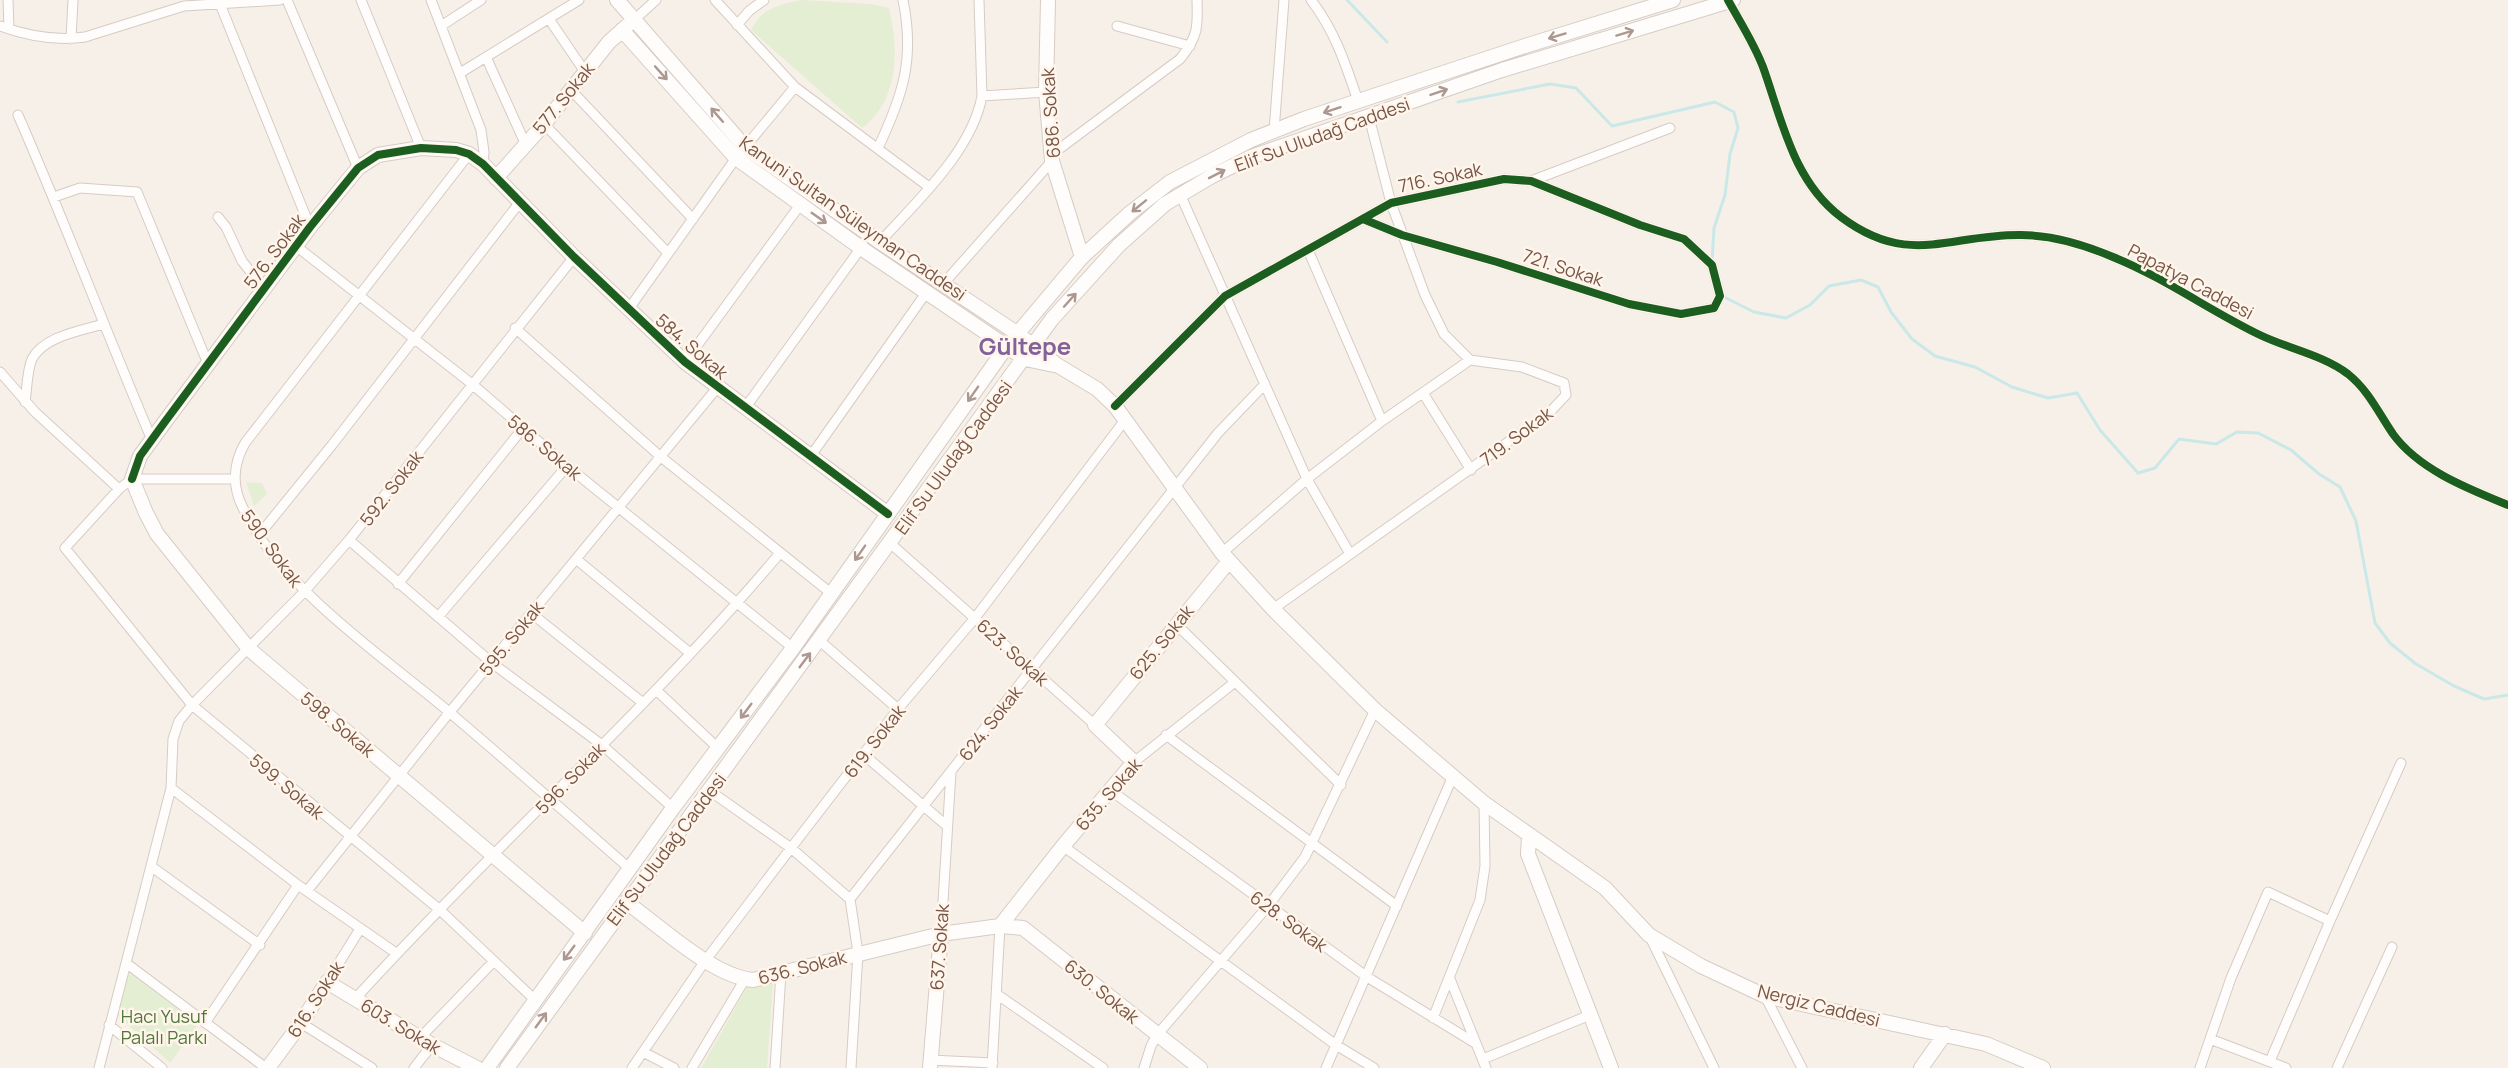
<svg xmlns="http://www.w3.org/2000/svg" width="2508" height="1068" font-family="Manrope,sans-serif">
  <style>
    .green { fill: #e4eed2 }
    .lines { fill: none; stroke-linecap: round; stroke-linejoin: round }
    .stream { stroke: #cae8e8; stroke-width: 3 }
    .street-casing { stroke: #d6cbc5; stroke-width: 11 }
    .secondary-casing { stroke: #d6ccc5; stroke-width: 16 }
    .street { stroke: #fefdfc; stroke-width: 9 }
    .secondary { stroke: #fefdfc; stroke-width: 14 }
    .cycleway-casing { stroke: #fff5ea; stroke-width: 11 }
    .cycleway { stroke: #1b5e20; stroke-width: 8 }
    .oneway { stroke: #ad988f }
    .labels { text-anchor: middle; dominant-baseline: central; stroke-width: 5; stroke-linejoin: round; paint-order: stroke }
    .street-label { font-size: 18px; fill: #775547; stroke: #fff5ea }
    .park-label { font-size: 18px; fill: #52773c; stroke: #fff5ea }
    .district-label { font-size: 24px; font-weight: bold; fill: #83629b; stroke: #fff5ea }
  </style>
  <rect width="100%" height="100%" fill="#f7f0e8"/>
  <!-- green -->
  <path class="green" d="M801,0L871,4L889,8C899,49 899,101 862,128L751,30C761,8 779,5 801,0Z
    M246,482L262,483L267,494L254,506Z
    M131,974L198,1024L170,1063L114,1012L127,976Z
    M773,984L767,1068H701L747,987Z"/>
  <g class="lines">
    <!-- stream -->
    <path class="stream" d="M1347,0L1387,42
      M1458,102L1550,84L1576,88L1612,126L1715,102L1734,112L1738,128L1730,154L1725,195L1714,228L1712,262
      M1722,296L1754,312L1786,318L1810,305L1829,286L1861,280L1878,287L1891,312L1912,339L1935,356L1975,367L2012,387L2048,398L2077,393L2100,430L2138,473L2155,468L2179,439L2216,444L2237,432L2258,433L2291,450L2319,474L2340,487L2356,521L2375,623L2390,643L2416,664L2454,686L2484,699L2508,695"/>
    <!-- street casing -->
    <g class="street-casing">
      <path id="street" d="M8,0L9,29
        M287,0L358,168
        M361,0L421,148
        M431,0L481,130L484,152L483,164
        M715,0L795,87L929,187
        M1311,0C1335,31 1346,65 1358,101
        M1728,0C1740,22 1754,43 1763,67C1782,120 1793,181 1841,217C1909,268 1949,234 2021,235C2051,235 2085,245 2113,257C2165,278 2210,311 2260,335C2289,349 2323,355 2348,374C2369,391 2378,412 2393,434C2419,470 2469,489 2508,505
        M220,4L310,227
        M549,19L585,72
        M634,20L656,0
        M737,25L749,11L764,0
        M0,26C27,36 56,41 85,37L184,6L280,0
        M441,26L481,0
        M1117,26L1190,46
        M71,39L73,0
        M486,57L525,143
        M460,73L579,0
        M571,90L693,219
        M982,96L1046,92
        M18,115C65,222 106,332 152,440
        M544,124L668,253
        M1274,131L1284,0
        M878,148C903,95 915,59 903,0
        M469,154L245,443C233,464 232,487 243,508C281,588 381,655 448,711C509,763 570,816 630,869
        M1051,155L1180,59C1198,37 1198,27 1197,0
        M1531,181L1670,128
        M1180,194L1307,479L1350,554
        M54,197L80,188L137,192L208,364
        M218,217L226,227L242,261L264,289
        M880,242C917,201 972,151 982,96L979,0
        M296,246L472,384L567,466L793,648
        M1308,250L1382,421
        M944,283L1052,161
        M628,310L736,158L795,87
        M515,328L661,457L832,594
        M685,362L800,205
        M0,372L35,412L119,489
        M1423,393L1471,470
        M25,402C27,389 27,370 32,359C44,336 81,331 103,324
        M1115,406L1225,296L1391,203L1504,179L1531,181L1640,225L1684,239L1712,265L1720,296L1714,308L1681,314L1629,304L1497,262L1402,235L1363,219
        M745,408L863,245
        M810,457L926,293
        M235,479H132L119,489L65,548L192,705L440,910L534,999
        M259,535L332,445L520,202
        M349,540L492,663L602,745L673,808
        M890,543L1095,725
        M1222,553L1307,479L1382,421L1470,360
        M576,559L690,653
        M398,584L523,428
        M1273,609L1549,413L1566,395L1564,383L1522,367L1470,360L1444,334L1425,295L1391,203L1369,117
        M531,613L643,703
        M438,617L567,466
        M1176,624L1341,785
        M820,641L898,709
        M656,690L718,748
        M1166,735L1397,906
        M863,754L947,826
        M1134,762L1235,682
        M1110,790L1367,977L1475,1043
        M710,791L791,848L850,899L858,953L851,1068
        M1063,846L1336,1045L1374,1068
        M152,867L260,945
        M307,891L449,713L717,388
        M850,899L1218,433L1265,384
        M941,934L951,772
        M1650,937L1714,1068
        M396,953L298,885L171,788L173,739L179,721L192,705L304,592L349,540L574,257
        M126,963L171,788
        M1450,979L1486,1068
        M327,982L360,929
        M998,995L1103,1068
        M1765,996L1802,1068
        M355,999C493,847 648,710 780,553
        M1433,1018L1480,900L1485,866L1484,803
        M205,1023L298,885
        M301,1023L372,1068
        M109,1025L162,1068
        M420,1038L494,961
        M2210,1039L2286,1068
        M643,1052L674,1068
        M1483,1059L1590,1015
        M930,1060L993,1063
        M2270,1061L2330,921L2401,763
        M99,1068L126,963L266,1068
        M414,1068L432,1045
        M632,1068L705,961L791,848L898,709L975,618L1125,420
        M692,1068L745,979
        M775,1068L781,973
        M992,1068L1000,926
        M1144,1068L1151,1046L1157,1035L1268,906L1305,857L1375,710
        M1326,1068L1453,776
        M2200,1068L2231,978L2268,892L2330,921
        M2337,1068L2392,947"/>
    </g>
    <!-- secondary casing -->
    <g class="secondary-casing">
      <path id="secondary" d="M617,0L745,147L880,242L1018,334L1057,365L1097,389L1115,406L1222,553L1273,609L1375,710L1484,803L1605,888L1649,935L1701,966L1765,996L1986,1044L2043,1068
        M1048,0L1046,92L1052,161L1082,257
        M622,30L736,158L861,248L1025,359L1054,365
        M496,178L544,124L609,42L627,26
        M1529,836L1528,854L1611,1068
        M626,902C660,926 712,976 753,980L941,934L1000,926L1023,928L1200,1068
        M1000,926L1063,846L1134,762L1095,725L1229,561
        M585,933L249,649L157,534L146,513L132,479L140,456L164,423L310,227L358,168L378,155L421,148L456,150L469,154L483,164L574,257L685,362L888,514
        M268,1068L301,1023L327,982L432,1045L477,1068
        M487,1068L673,808L793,648L1007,346L1082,257L1130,213L1170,182L1251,140L1304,119L1528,45L1673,0
        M507,1068L1052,319L1119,245L1165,204L1212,176L1251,157L1502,70L1733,0
        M930,1068L941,934
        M1921,1068L1945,1034"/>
    </g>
    <!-- street -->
    <use href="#street" class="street"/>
    <!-- secondary -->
    <use href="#secondary" class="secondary"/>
    <!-- cycleway casing -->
    <g class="cycleway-casing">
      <path id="cycleway" d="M1728,0C1740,22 1754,43 1763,67C1782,120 1793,181 1841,217C1909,268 1949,234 2021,235C2051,235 2085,245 2113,257C2165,278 2210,311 2260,335C2289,349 2323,355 2348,374C2369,391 2378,412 2393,434C2419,470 2469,489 2508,505
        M1115,406L1225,296L1391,203L1504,179L1531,181L1640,225L1684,239L1712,265L1720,296L1714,308L1681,314L1629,304L1497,262L1402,235L1363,219
        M132,479L140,456L164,423L310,227L358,168L378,155L421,148L456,150L469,154L483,164L574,257L685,362L888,514"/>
    </g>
    <!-- cycleway -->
    <use href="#cycleway" class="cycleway"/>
  </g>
  <!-- one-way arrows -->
  <defs><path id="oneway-shaft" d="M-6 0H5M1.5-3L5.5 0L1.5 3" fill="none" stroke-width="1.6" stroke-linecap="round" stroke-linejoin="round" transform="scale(1.5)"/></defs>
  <g class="oneway">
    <use href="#oneway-shaft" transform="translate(1625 33) rotate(-17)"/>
    <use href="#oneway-shaft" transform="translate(1557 36) rotate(163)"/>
    <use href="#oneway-shaft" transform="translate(661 73) rotate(48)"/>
    <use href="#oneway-shaft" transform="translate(1439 92) rotate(-19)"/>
    <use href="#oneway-shaft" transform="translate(1332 110) rotate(162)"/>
    <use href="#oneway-shaft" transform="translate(717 115) rotate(-131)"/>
    <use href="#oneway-shaft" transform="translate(1217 174) rotate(-27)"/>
    <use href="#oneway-shaft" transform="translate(1139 206) rotate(141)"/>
    <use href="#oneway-shaft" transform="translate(819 218) rotate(35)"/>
    <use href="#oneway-shaft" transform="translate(1070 300) rotate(-48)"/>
    <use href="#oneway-shaft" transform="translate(973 394) rotate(125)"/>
    <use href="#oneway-shaft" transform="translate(860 553) rotate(125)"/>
    <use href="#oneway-shaft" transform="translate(805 660) rotate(-53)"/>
    <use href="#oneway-shaft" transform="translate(746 711) rotate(127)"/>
    <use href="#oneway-shaft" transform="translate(569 953) rotate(127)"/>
    <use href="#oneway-shaft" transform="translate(541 1020) rotate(-54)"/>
  </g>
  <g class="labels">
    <!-- street labels -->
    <g class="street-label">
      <text transform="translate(563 98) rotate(-51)">577. Sokak</text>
      <text transform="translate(1050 113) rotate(-94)">686. Sokak</text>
      <text transform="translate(1322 134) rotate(-20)">Elif Su Uludağ Caddesi</text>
      <text transform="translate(1440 177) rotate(-12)">716. Sokak</text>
      <text transform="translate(853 218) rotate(35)">Kanuni Sultan Süleyman Caddesi</text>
      <text transform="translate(274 251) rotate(-53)">576. Sokak</text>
      <text transform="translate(1563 267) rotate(18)">721. Sokak</text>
      <text transform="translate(2191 281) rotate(28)">Papatya Caddesi</text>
      <text transform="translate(692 346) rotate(41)">584. Sokak</text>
      <text transform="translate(1516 436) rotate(-37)">719. Sokak</text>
      <text transform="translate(545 447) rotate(40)">586. Sokak</text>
      <text transform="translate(953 457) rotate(-54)">Elif Su Uludağ Caddesi</text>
      <text transform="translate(391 488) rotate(-52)">592. Sokak</text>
      <text transform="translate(272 548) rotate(54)">590. Sokak</text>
      <text transform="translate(511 638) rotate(-51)">595. Sokak</text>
      <text transform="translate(1161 642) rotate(-51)">625. Sokak</text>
      <text transform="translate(1013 652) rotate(42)">623. Sokak</text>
      <text transform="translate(990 723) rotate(-52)">624. Sokak</text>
      <text transform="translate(338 724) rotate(40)">598. Sokak</text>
      <text transform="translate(874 741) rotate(-52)">619. Sokak</text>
      <text transform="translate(570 778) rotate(-46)">596. Sokak</text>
      <text transform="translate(287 786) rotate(40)">599. Sokak</text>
      <text transform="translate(1108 794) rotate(-49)">635. Sokak</text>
      <text transform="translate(666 849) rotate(-53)">Elif Su Uludağ Caddesi</text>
      <text transform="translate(1289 921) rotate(36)">628. Sokak</text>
      <text transform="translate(939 947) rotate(-86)">637. Sokak</text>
      <text transform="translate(802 967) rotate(-14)">636. Sokak</text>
      <text transform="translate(1102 991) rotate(39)">630. Sokak</text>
      <text transform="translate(315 999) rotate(-57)">616. Sokak</text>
      <text transform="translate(1819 1005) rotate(14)">Nergiz Caddesi</text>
      <text transform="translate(401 1026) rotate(31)">603. Sokak</text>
    </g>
    <!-- park labels -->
    <g class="park-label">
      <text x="164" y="1016">Hacı Yusuf<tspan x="164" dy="21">Palalı Parkı</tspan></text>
    </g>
    <!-- district labels -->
    <g class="district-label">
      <text x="1025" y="345">Gültepe</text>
    </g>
  </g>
</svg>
